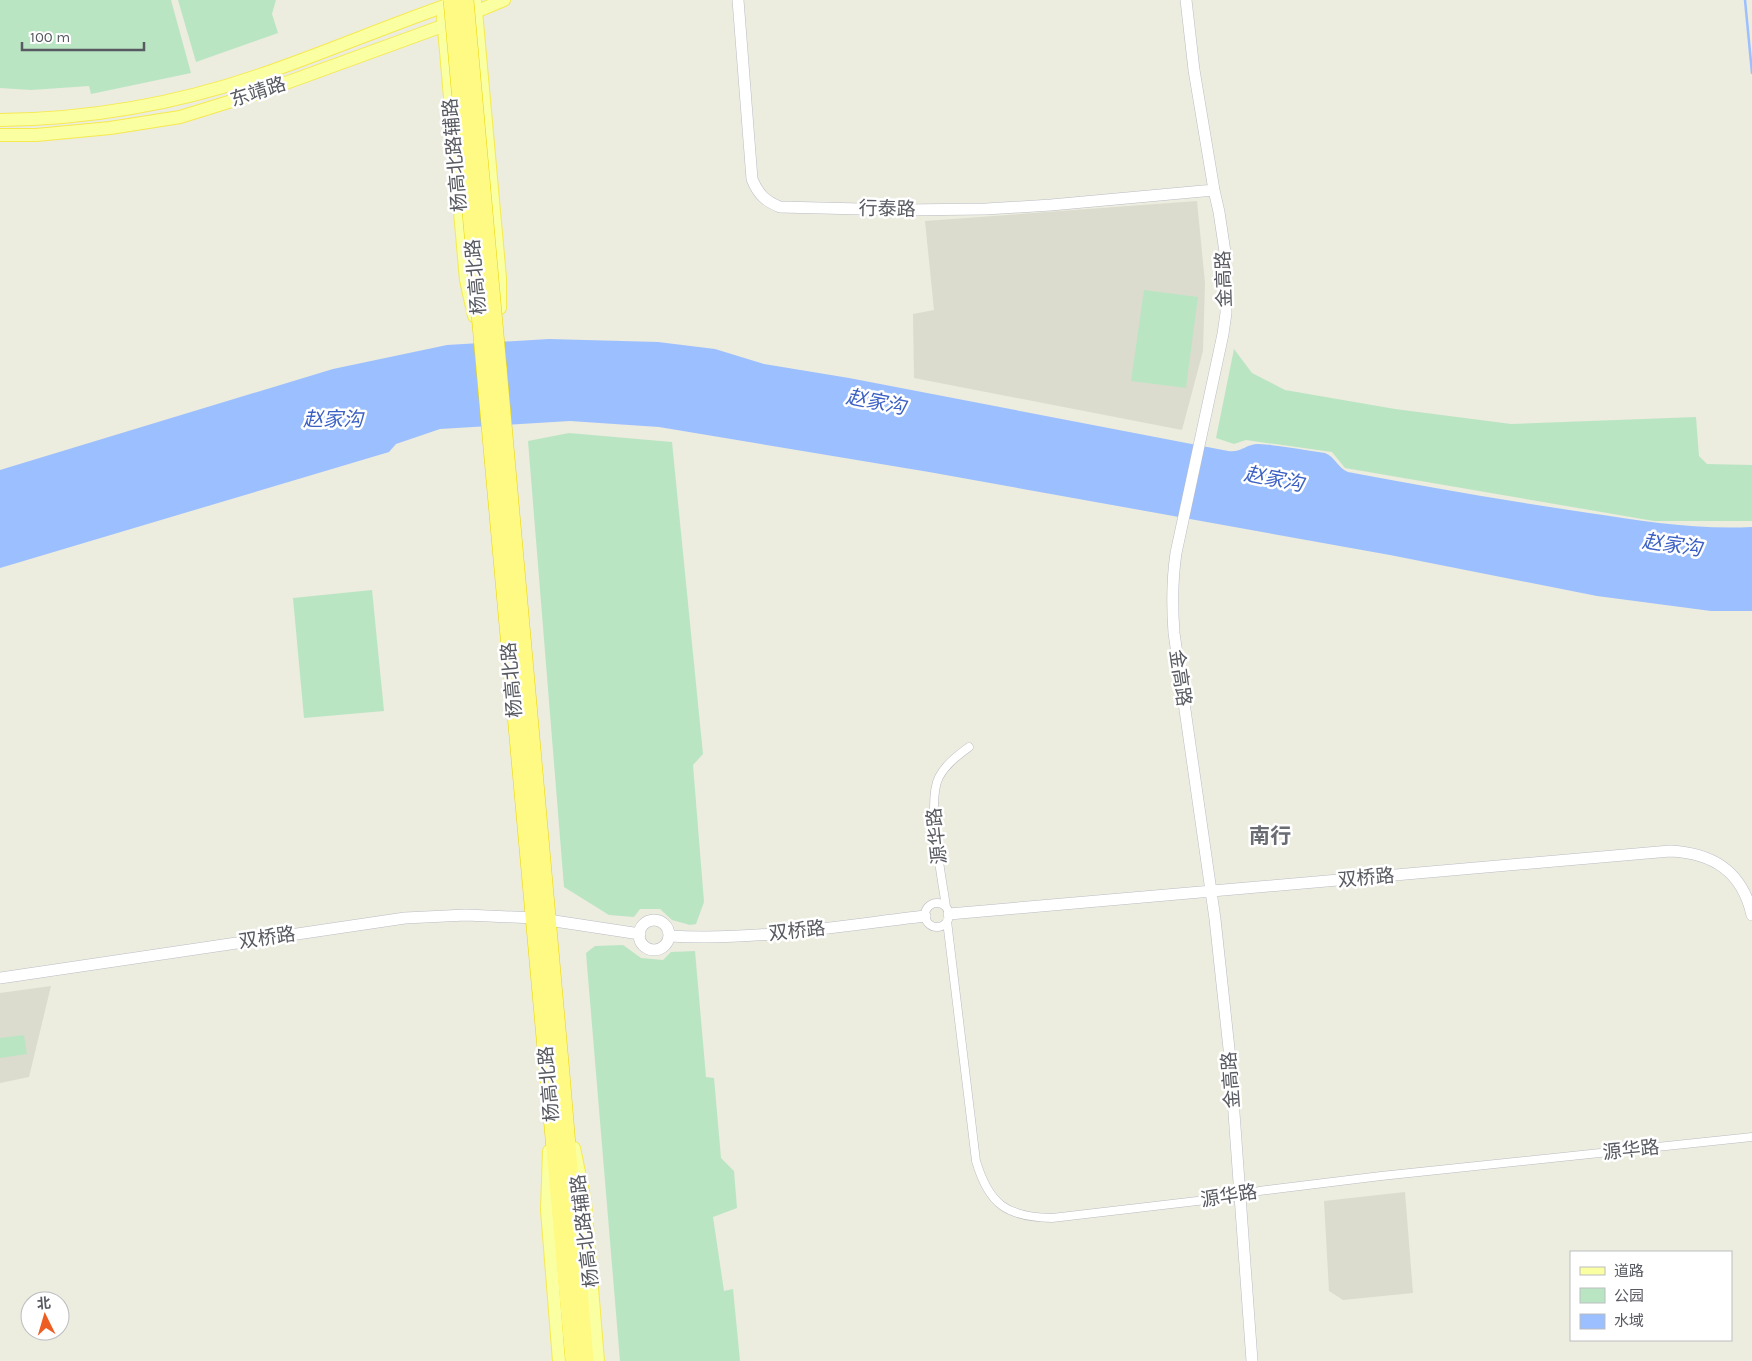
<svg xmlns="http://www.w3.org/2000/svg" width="1752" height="1361" font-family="Karla,'Noto Sans SC',sans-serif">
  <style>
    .education { fill: #dcdcce }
    .green { fill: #bae5c3 }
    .water { fill: #9cbfff }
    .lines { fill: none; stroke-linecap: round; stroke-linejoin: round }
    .stream { stroke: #9cbfff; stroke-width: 2.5 }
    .street-casing { stroke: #babbc2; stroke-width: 9 }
    .secondary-casing { stroke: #babcc4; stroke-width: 12 }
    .primary-casing { stroke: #f5ea4f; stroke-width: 14 }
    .highway-casing { stroke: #ebd400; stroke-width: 16 }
    .street { stroke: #fff; stroke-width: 8 }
    .secondary { stroke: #fff; stroke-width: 11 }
    .primary { stroke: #faffa1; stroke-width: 12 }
    .highway { stroke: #fffa83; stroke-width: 15 }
    .highway-bridge-casing { stroke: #ebd400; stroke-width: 16; stroke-linecap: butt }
    .highway-bridge { stroke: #fffa83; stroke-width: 15 }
    .labels { text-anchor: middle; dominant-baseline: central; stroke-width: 5; stroke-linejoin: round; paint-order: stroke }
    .street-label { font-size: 19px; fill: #585a61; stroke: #fff }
    .water-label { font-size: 20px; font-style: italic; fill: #3c61c5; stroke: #fff }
    .quarter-label { font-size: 21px; font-weight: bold; fill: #696c73; stroke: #fff }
  </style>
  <rect width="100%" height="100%" fill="#ececdf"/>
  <!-- education -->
  <path class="education" d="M1197,201L1205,283L1203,351L1182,430L914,378L913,314L934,310L925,221Z
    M51,986L29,1077L0,1083V993Z
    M1405,1192L1413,1293L1343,1300L1329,1291L1324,1201Z"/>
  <!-- green -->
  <path class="green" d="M0,0H171L191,73L91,94L89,86L31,90L0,88Z
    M178,0H276L272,14L278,33L196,62Z
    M1144,290L1198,297L1186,388L1131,381Z
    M1234,349L1252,373L1285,390L1395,409L1511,424L1696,417L1699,456L1707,464L1752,465V521H1654L1345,468L1332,452L1246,440L1234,444L1216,438Z
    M569,433L672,442L703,754L693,765L704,902L696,924L690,925L672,920L660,909H640L634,917L609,915L564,887L528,441Z
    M372,590L384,711L304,718L293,598Z
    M623,945L641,958L663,960L671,952L695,951L706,1077L714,1078L721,1158L734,1171L737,1208L713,1217L724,1291L733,1289L740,1361H620L586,953L595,946Z
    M24,1035L27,1054L0,1058V1038Z"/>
  <!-- water -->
  <path class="water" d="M549,339L658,342L715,349L764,364L849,378L1228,451C1241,453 1246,444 1258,444C1280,445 1303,450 1325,453C1335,457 1338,468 1348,472C1428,487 1508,501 1589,513C1643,521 1697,530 1752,527V611H1711L1597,596L1390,555L929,472L659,427L570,421L440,429L396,444L389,452L0,568V470L333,369L447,345Z"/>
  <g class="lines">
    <!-- stream -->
    <path class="stream" d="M1745,0L1752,73"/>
    <!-- street casing -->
    <g class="street-casing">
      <path id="street" d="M925 915a12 12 0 1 1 24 0a12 12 0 1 1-24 0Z
        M946,907C942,877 926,802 939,777C946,764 957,756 969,747
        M947,921L976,1161C989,1205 1007,1217 1052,1218L1240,1196L1259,1191L1381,1176L1752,1137"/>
    </g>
    <!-- secondary casing -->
    <g class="secondary-casing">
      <path id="secondary" d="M738,0L752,179C758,194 765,201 780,207L902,210L986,209L1051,205L1214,190
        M1186,0L1194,70L1214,190L1219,212L1225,252L1226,313L1223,334L1176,553C1172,580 1172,606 1174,633L1215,919L1230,1058L1252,1361
        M949,914L1670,851C1713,853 1742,871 1752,915
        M548,920L640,934
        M639 935a15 15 0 1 1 30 0a15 15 0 1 1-30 0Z
        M669,936C755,941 840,926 925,916
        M0,978L405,918L466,915L534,918"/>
    </g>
    <!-- primary casing -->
    <g class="primary-casing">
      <path id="primary" d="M475,0L500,278V308
        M443,17L466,280L474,316
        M0,120C86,119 175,104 257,76C325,53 391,24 459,1
        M0,135H36L110,128L180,117L261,92L437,28L504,0
        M574,1148L585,1202L598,1361
        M549,1151L547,1210L559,1361"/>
    </g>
    <!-- highway casing -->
    <g class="highway-casing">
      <path id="highway" d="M499,368L562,1074L586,1361
        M484,369L573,1361"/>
    </g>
    <!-- street -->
    <use href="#street" class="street"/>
    <!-- secondary -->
    <use href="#secondary" class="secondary"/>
    <!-- primary -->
    <use href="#primary" class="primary"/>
    <!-- highway -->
    <use href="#highway" class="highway"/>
    <!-- highway-bridge casing -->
    <g class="highway-bridge-casing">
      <path id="highway-bridge" d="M451,0L484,369
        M466,0L499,368"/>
    </g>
    <!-- highway-bridge -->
    <use href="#highway-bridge" class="highway-bridge"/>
  </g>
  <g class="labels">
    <!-- street labels -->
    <g class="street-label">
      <text transform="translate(258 92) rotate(-18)">东靖路</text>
      <text transform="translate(455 155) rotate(-95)">杨高北路辅路</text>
      <text transform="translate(887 209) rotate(1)">行泰路</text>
      <text transform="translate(476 277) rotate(-95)">杨高北路</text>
      <text transform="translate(1224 279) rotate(-92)">金高路</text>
      <text transform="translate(1180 678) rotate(82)">金高路</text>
      <text transform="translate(512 680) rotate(-95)">杨高北路</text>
      <text transform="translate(937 836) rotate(-96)">源华路</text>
      <text transform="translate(1366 878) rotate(-5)">双桥路</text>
      <text transform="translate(797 931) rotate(-6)">双桥路</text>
      <text transform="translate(267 938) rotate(-8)">双桥路</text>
      <text transform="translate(1231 1080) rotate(-94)">金高路</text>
      <text transform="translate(549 1084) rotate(-95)">杨高北路</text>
      <text transform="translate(1631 1150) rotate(-6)">源华路</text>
      <text transform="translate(1229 1196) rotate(-9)">源华路</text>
      <text transform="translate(585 1231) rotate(-97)">杨高北路辅路</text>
    </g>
    <!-- water labels -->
    <g class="water-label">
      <text transform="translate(876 402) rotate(11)">赵家沟</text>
      <text x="333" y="419">赵家沟</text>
      <text transform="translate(1274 479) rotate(11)">赵家沟</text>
      <text transform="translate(1672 545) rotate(8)">赵家沟</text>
    </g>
    <!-- quarter labels -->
    <g class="quarter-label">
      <text x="1270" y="836">南行</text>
    </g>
  </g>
  <!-- legend -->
  <rect x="1570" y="1251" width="162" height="90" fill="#ffffff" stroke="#bcbdc0"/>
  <rect x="1580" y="1267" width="25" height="8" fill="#faffa1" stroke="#bcbdc0"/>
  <text x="1614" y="1276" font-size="15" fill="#585a61">道路</text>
  <rect x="1580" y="1288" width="25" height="15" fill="#bae5c3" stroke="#bcbdc0"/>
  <text x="1614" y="1301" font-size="15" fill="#585a61">公园</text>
  <rect x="1580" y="1314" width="25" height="15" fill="#9cbfff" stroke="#bcbdc0"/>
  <text x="1614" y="1326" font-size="15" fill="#585a61">水域</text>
  <!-- north arrow -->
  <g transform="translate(45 1316) rotate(355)"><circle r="24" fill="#ffffff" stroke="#bcbdc0"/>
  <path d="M0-4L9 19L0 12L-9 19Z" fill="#ee5e23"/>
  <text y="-8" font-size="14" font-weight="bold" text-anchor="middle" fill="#585a61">北</text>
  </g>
  <!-- scale -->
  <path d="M22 42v8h122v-8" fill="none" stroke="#585a61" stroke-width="2.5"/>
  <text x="30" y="42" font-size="15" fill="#585a61" stroke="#ffffff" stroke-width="4" paint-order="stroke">100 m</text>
</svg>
